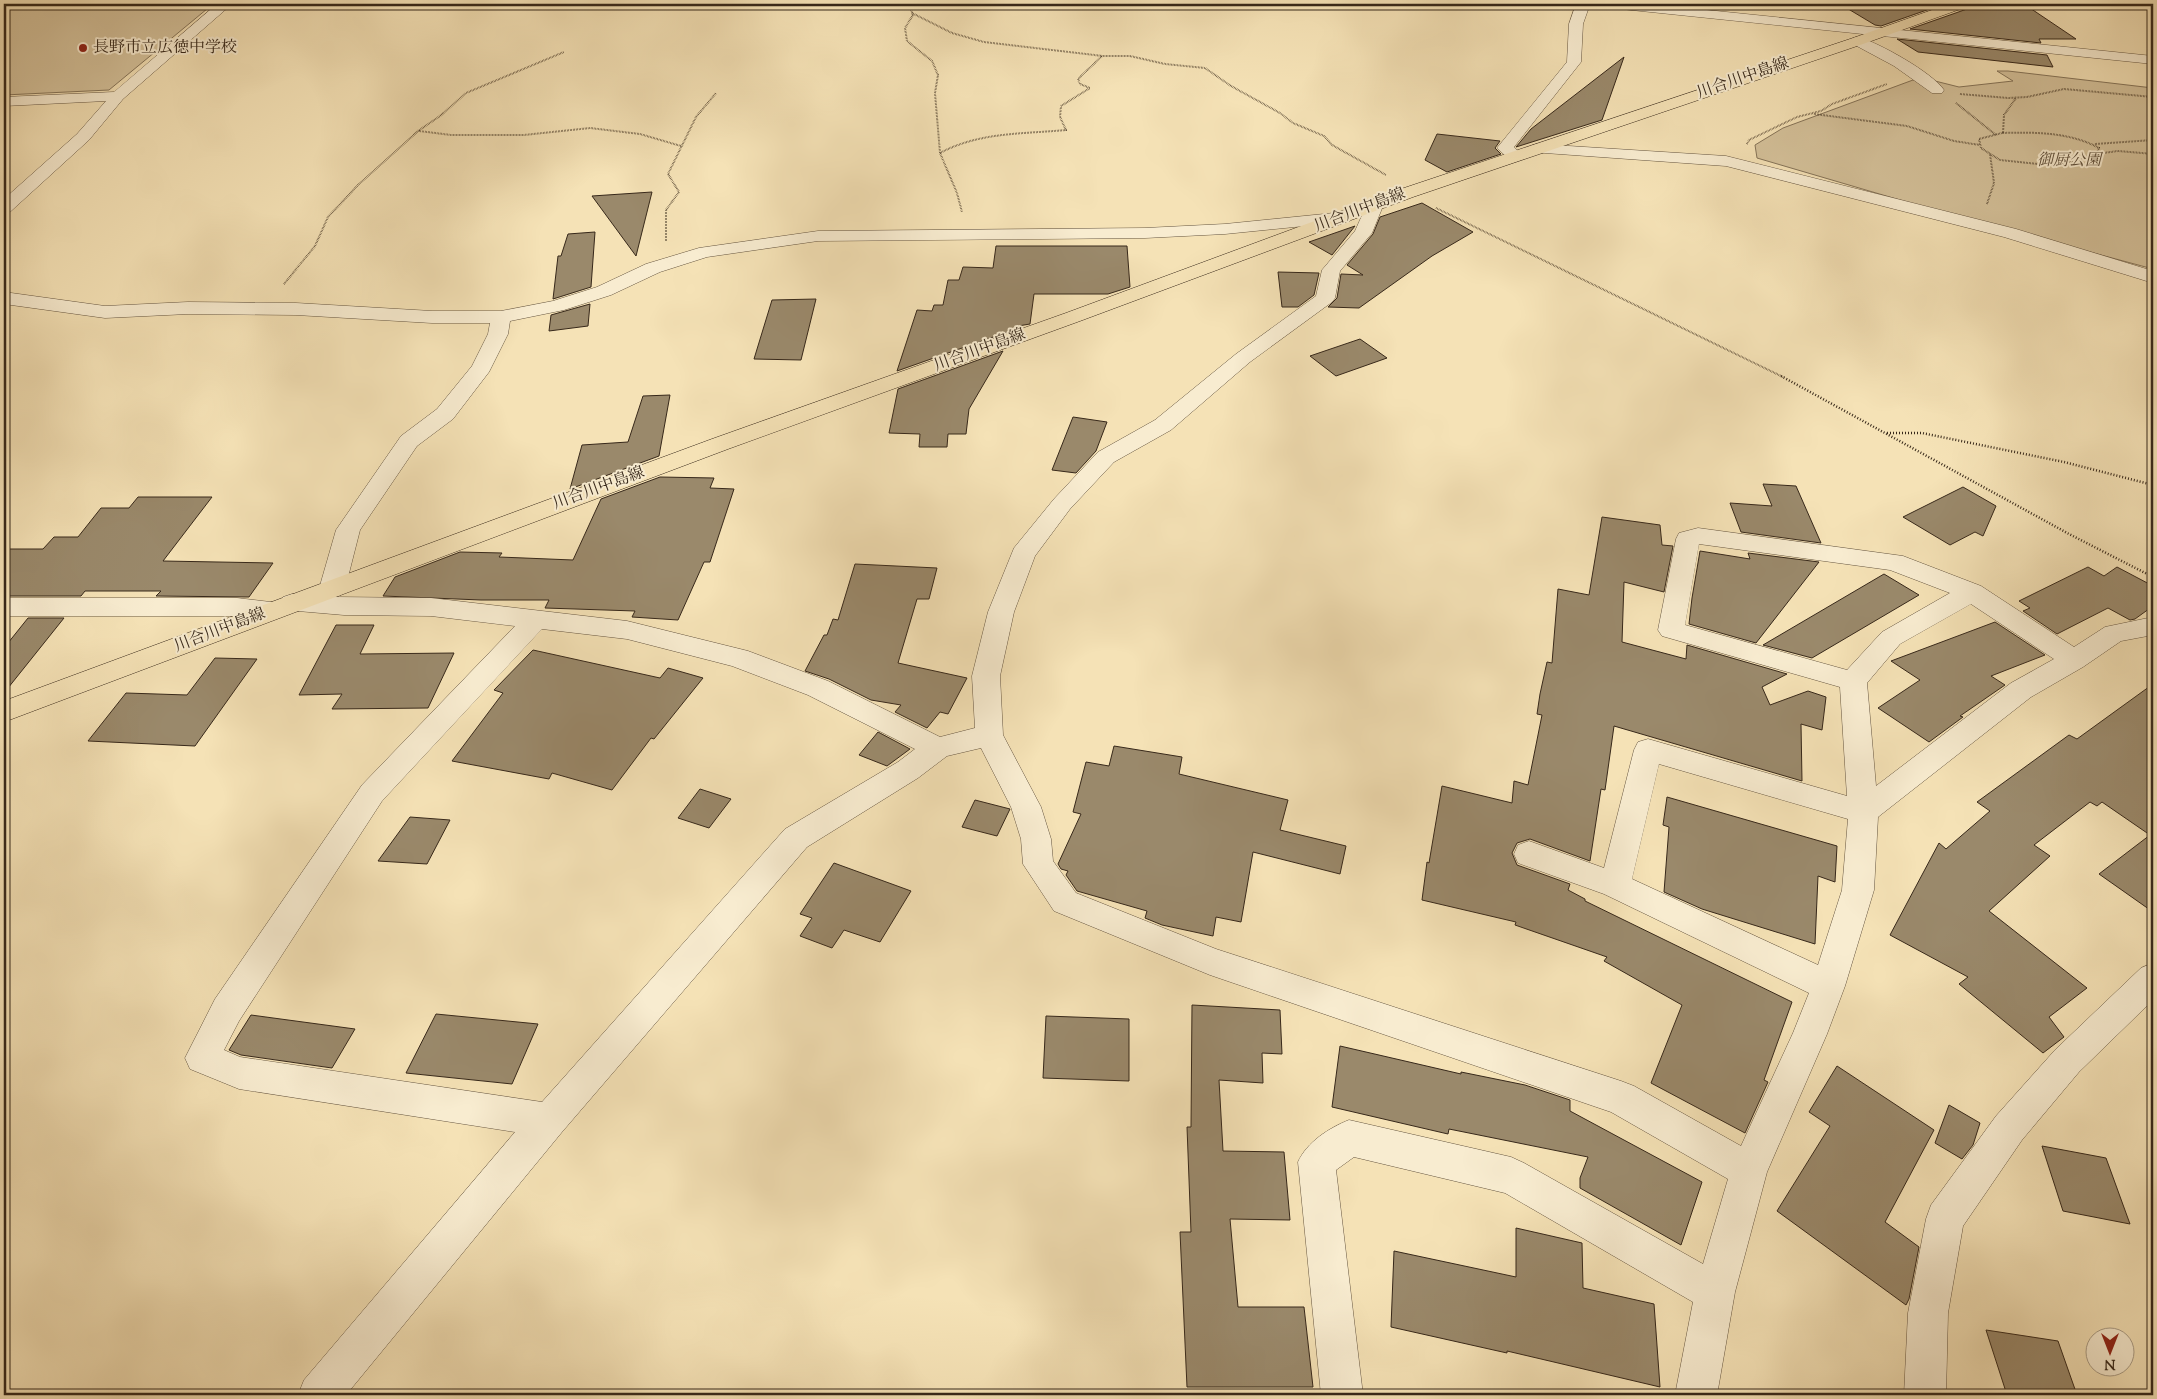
<svg xmlns="http://www.w3.org/2000/svg" width="2157" height="1399" font-family="'Sorts Mill Goudy','Noto Serif JP',serif">
  <style>
    .green { fill: #d5c29b; stroke: #86755a }
    .building { fill: #9a896b; stroke: #37281a }
    .lines { fill: none; stroke-linecap: round; stroke-linejoin: round }
    .minor-casing { stroke: #665641; stroke-width: 1 }
    .major-casing { stroke: #37281a; stroke-width: 1 }
    .path-far1 { stroke: #37281a; stroke-width: 2; stroke-dasharray: 0.5 1; stroke-linecap: butt }
    .path { stroke: #37281a; stroke-width: 2.5; stroke-dasharray: 1 2; stroke-linecap: butt }
    .minor { fill: #f8ecd0; fill-rule: evenodd }
    .major { fill: #f5e2b6; fill-rule: evenodd }
    .poi-dot { fill: #8f2418; stroke: #f8ecd0; stroke-width: 2 }
    .labels { text-anchor: middle; dominant-baseline: central; stroke-width: 4; stroke-linejoin: round; paint-order: stroke }
    .far-poi-label { font-size: 16px; fill: #37281a; stroke: #f8ecd0; text-anchor: start }
    .far-street-label { font-size: 16px; fill: #37281a; stroke: #f8ecd0 }
    .far-park-label { font-size: 16px; font-style: italic; fill: #5e4e3a; stroke: #f8ecd0 }
  </style>
  <rect width="100%" height="100%" fill="#f5e2b6"/>
  <filter id="stains"><feTurbulence type="fractalNoise" baseFrequency=".004" numOctaves="4"/><feColorMatrix values="0 0 0 0 .2 0 0 0 0 .09 0 0 0 0 .02 0 0 0 .5 -.17"/></filter>
  <radialGradient id="worn" r=".72"><stop offset=".6" stop-color="#630" stop-opacity="0"/><stop offset="1" stop-color="#630" stop-opacity=".3"/></radialGradient>
  <!-- green -->
  <path class="green" d="M4,4H213L109,90L4,95Z
    M1997,71H2008L2153,88V269L1934,210L1757,158L1755,145L1783,128L1913,80H1931L1959,87L2013,81Z"/>
  <!-- building -->
  <path class="building" d="M1840,4H1944L1881,26L1875,25Z
    M1970,4H2024L2076,39H2039L2041,43L1910,29L1967,9Z
    M1897,39L2047,55L2053,67L1918,52Z
    M1624,57L1602,120L1516,147L1531,129Z
    M1437,134L1500,141L1495,148L1501,154L1447,172L1425,160Z
    M652,192L636,256L592,196Z
    M1422,203L1473,232L1432,256L1359,308L1328,307L1337,298L1341,274L1363,275L1347,265L1373,234L1380,217Z
    M1355,226L1332,255L1309,242Z
    M595,232L591,287L553,299L558,256H561L568,234Z
    M996,246H1127L1130,287L1108,294H1034L1030,324L1018,326L1016,329L897,371L917,310L932,311L934,305H943L948,280H959L963,267L993,268Z
    M1278,272L1319,273L1314,295L1298,307H1282Z
    M816,299L801,360L754,359L772,300Z
    M590,304L588,326L549,331L551,315Z
    M1360,339L1387,358L1336,376L1310,356Z
    M1003,351L969,409L966,434H948L947,447H919L920,434L889,433L898,389Z
    M670,395L659,456L570,489L582,445L628,442L643,396Z
    M1073,417L1107,422L1096,451L1076,473L1052,470Z
    M660,477L714,478L710,488L734,489L710,562H704L678,620L632,617L635,611L545,608L549,600H481L383,596L395,577L460,552L502,553L499,557L573,560L601,499Z
    M1763,484L1796,486L1821,543L1741,532L1730,503L1772,506Z
    M1963,487L1996,506L1983,536L1975,532L1950,545L1903,517Z
    M138,497H212L163,561L273,563L249,597L156,596L161,591H85L81,596H4V549H43L54,537H78L101,508H129Z
    M1602,517L1660,525L1662,545L1673,546L1664,592L1624,582L1622,642L1686,659L1687,645L1787,674L1762,687L1770,705L1808,691L1826,697L1822,730L1801,724L1802,781L1614,726L1605,790L1601,789L1590,861L1530,839L1517,843L1512,853L1517,865L1570,884L1568,890L1585,899V901L1792,1002L1764,1080L1768,1082L1745,1133L1651,1083L1682,1005L1604,961L1607,957L1515,925L1516,922L1422,900L1427,862L1429,863L1442,786L1512,803L1514,781L1528,785L1542,715L1537,714L1540,694L1547,662L1552,663L1558,589L1589,595Z
    M1700,551L1750,559L1748,553L1819,562L1756,643L1689,624L1692,598Z
    M855,564L937,568L929,599H917L898,663L967,678L948,714L940,712L927,728L895,712L901,705L871,700L829,679L805,671L824,635H827L833,619L838,620Z
    M2088,567L2104,576L2117,567L2153,586V606L2135,619L2130,620L2108,608L2057,634L2023,611L2030,608L2019,601Z
    M1884,574L1919,595L1812,658L1763,645Z
    M28,618H64L4,693V648Z
    M1995,622L2045,655L1991,676L2005,685L1960,716L1963,717L1929,742L1878,708L1920,680L1891,661Z
    M336,625H374L360,654L454,653L428,708L332,709L342,694L299,695Z
    M533,650L660,678L668,668L703,678L654,739L651,738L612,790L552,773L549,779L452,761L503,693L494,690Z
    M215,658L257,659L195,746L88,741L126,693L187,695Z
    M2153,684V912L2099,874L2150,835L2102,802L2097,806L2090,802L2034,845L2050,856L1989,911L2087,988L2049,1017L2064,1037L2043,1053L1959,984L1968,977L1890,935L1939,843L1946,849L1990,811L1977,802L2069,735L2077,739Z
    M878,732L910,749L887,766L859,755Z
    M1114,746L1182,757L1179,774L1288,800L1280,830L1346,846L1340,874L1253,852L1241,922L1216,917L1213,936L1162,925L1145,918L1147,911L1077,891L1066,875L1068,871L1061,869L1058,864L1081,814L1073,812L1086,762L1109,766Z
    M700,789L731,799L709,828L678,818Z
    M1667,797L1837,846L1835,882L1818,876L1815,944L1702,909L1664,892L1669,827L1663,825Z
    M975,800L1010,809L997,836L962,827Z
    M410,817L450,820L427,864L378,861Z
    M834,863L911,891L880,942L844,930L832,948L800,936L812,918L800,914Z
    M1192,1005L1280,1010L1282,1054L1262,1053L1263,1083L1219,1080L1223,1151L1284,1152L1290,1220L1230,1219L1238,1307H1304L1313,1387H1187L1180,1232H1191L1187,1127H1191Z
    M436,1014L538,1024L512,1084L406,1073Z
    M251,1015L355,1029L332,1068L241,1055L229,1050Z
    M1046,1016L1129,1019V1081L1043,1078Z
    M1340,1046L1461,1074V1072L1525,1085L1570,1100V1111L1702,1182L1681,1245L1580,1188V1178L1588,1157L1449,1129L1448,1134L1332,1107Z
    M1837,1066L1934,1130L1885,1222L1919,1247L1909,1299L1906,1305L1777,1211L1830,1126L1809,1112Z
    M1949,1105L1980,1123L1973,1145L1962,1159L1935,1143Z
    M2042,1146L2106,1158L2130,1224L2063,1211Z
    M1516,1228L1582,1243L1583,1288L1654,1304L1660,1387L1507,1351V1353L1391,1327L1394,1251L1516,1277Z
    M1986,1330L2058,1341L2077,1395H2007Z"/>
  <g class="lines">
    <!-- minor casing -->
    <g class="minor-casing">
      <path id="minor" d="M217,4H232L123,99L89,140L10,212L4,213V199L77,134L106,101L4,106V97L114,92Z
        M1576,4H1590L1583,24L1581,62L1514,147L1523,156L1521,159H1509L1497,148L1567,62L1569,24Z
        M1605,4H1648L2153,56V64L1612,8Z
        M1858,37C1878,42 1933,73 1944,90L1942,93H1932L1894,66L1853,44L1851,41L1853,38Z
        M1537,144L1726,156L2016,229L2153,271V283L2004,237L1726,166L1531,152L1529,149L1531,146Z
        M1374,201L1380,202L1383,206L1372,233L1340,271L1335,298L1332,302L1250,362L1171,430L1114,462L1070,509L1035,556L1014,612L1000,676L1003,735L1041,807L1051,839L1053,861L1076,893L1216,949L1621,1081L1634,1086L1741,1146L1793,1033L1809,993L1604,894L1518,863L1514,854L1518,845L1529,841L1604,868L1634,750L1638,742L1648,739L1847,796L1840,687L1662,636L1658,630L1676,539L1679,533L1698,528L1903,556L1981,586L2074,647L2105,627L2153,617V635L2121,641L2083,667L2031,697L1878,817L1874,890L1845,986L1827,1034L1767,1172L1735,1292L1717,1395H1675L1693,1302L1505,1193L1354,1157L1336,1170L1363,1395H1321L1298,1162C1307,1142 1329,1128 1349,1120L1511,1157L1524,1163L1703,1264L1728,1179L1611,1112L1210,975L1054,911L1023,864L1021,839L1011,807L981,748L947,756L918,778L807,847L562,1132L346,1395H298L304,1380L515,1132L239,1089L190,1069L185,1058L215,999L362,785L515,626L431,616L344,615L286,610L282,616L273,619L237,616H4V598H237L279,603L283,597L292,594L328,596L323,595L319,589L336,530L401,436L437,409L472,366L488,334L490,323H432L296,315L188,314L105,318L4,304V292L105,306L188,302L296,303L432,311H501L553,301L597,287L646,264L699,248L818,231L1145,228L1225,224L1344,212L1350,213L1353,217L1350,221L1344,222L1225,234L1145,238L818,241L707,257L660,272L611,295L564,310L510,321L508,334L489,372L453,419L417,446L360,530L345,589L341,595L334,597L431,598L627,621L748,651L828,681L940,737L975,728L972,676L988,612L1014,548L1054,499L1098,452L1155,420L1236,354L1316,296L1322,270L1355,231L1368,202ZM1699,544L1890,570L1950,593L1882,632L1847,670L1685,625ZM1971,604L2054,659L2011,683L1876,786L1867,683L1900,644ZM542,629L627,639L732,666L808,695L915,749L898,762L785,829L542,1102L240,1057L224,1050L239,1021L382,801ZM1659,764L1848,819L1842,890L1818,965L1632,879Z
        M2153,963V1000L2079,1072L2022,1140L1963,1226L1948,1313L1946,1395H1904L1908,1313L1926,1219L1931,1205L1996,1116L2055,1050L2141,968Z"/>
    </g>
    <!-- major casing -->
    <g class="major-casing">
      <path id="major" d="M1949,4H1968L1966,7L1863,44L1413,197L1080,321L728,449L4,722V701L712,439L1066,313L1401,189L1853,38Z"/>
    </g>
    <!-- path-far1 -->
    <path class="path-far1" d="M909,4L913,15L905,28L907,41L932,61L938,75L935,93L940,153L957,193L962,212
      M912,13L952,33L984,42L1103,56H1130L1165,64L1205,68L1231,86L1280,113L1293,123L1324,136L1332,145L1386,175
      M1960,94L2008,98L2027,97L2064,89L2153,97
      M1956,103L1996,135
      M1814,114L1907,126L1954,141L1980,145
      M419,131L451,135H524L590,128L640,134L681,146
      M2002,133C2034,132 2070,132 2099,148L2096,154L2067,163L2038,164L2000,160L1981,148L1979,139Z
      M2003,133L2004,115L2016,98
      M1747,144L1749,140L1797,117L1821,111L1832,104L1887,84
      M2095,144L2153,140
      M940,153C979,132 1023,134 1066,130L1060,117L1061,106L1090,88L1080,84L1078,79L1102,56
      M2096,154L2118,151L2153,154
      M1987,204L1994,183L1990,154
      M1436,208L1783,377
      M666,241V210L679,192L668,174L696,117L716,93
      M284,284L315,246L328,217L358,185L418,131L440,116L466,93L564,52"/>
    <!-- path -->
    <path class="path" d="M1781,376L2069,534L2153,577
      M1887,433H1922L2064,462L2153,485"/>
    <!-- minor -->
    <use href="#minor" class="minor"/>
    <!-- major -->
    <use href="#major" class="major"/>
  </g>
  <!-- markers -->
  <circle class="poi-dot" cx="83" cy="48" r="5"/>
  <g class="labels">
    <!-- far-poi labels -->
    <g class="far-poi-label">
      <text x="93" y="48">長野市立広徳中学校</text>
    </g>
    <!-- far-street labels -->
    <g class="far-street-label">
      <text transform="translate(1743 79) rotate(-19)">川合川中島線</text>
      <text transform="translate(1360 211) rotate(-21)">川合川中島線</text>
      <text transform="translate(980 351) rotate(-20)">川合川中島線</text>
      <text transform="translate(599 489) rotate(-20)">川合川中島線</text>
      <text transform="translate(220 631) rotate(-21)">川合川中島線</text>
    </g>
    <!-- far-park labels -->
    <g class="far-park-label">
      <text x="2069" y="161">御厨公園</text>
    </g>
  </g>
  <!-- margin -->
  <rect width="2157" height="1399" fill="none" stroke="#f5e2b6" stroke-width="20"/>
  <rect x="5" y="5" width="2147" height="1389" fill="none" stroke="#37281a" stroke-width="2.5"/>
  <rect x="10" y="10" width="2137" height="1379" fill="none" stroke="#37281a"/>
  <!-- north arrow -->
  <g transform="translate(2110 1352) rotate(180)"><circle r="24" fill="#f8ecd0" stroke="#ab9e87"/>
  <path d="M0-4L9 19L0 12L-9 19Z" fill="#8f2418"/>
  <text y="-8" font-size="14" font-weight="bold" text-anchor="middle" fill="#37281a">N</text>
  </g>
  <rect width="100%" height="100%" filter="url(#stains)"/>
  <rect width="100%" height="100%" fill="url(#worn)"/>
</svg>
